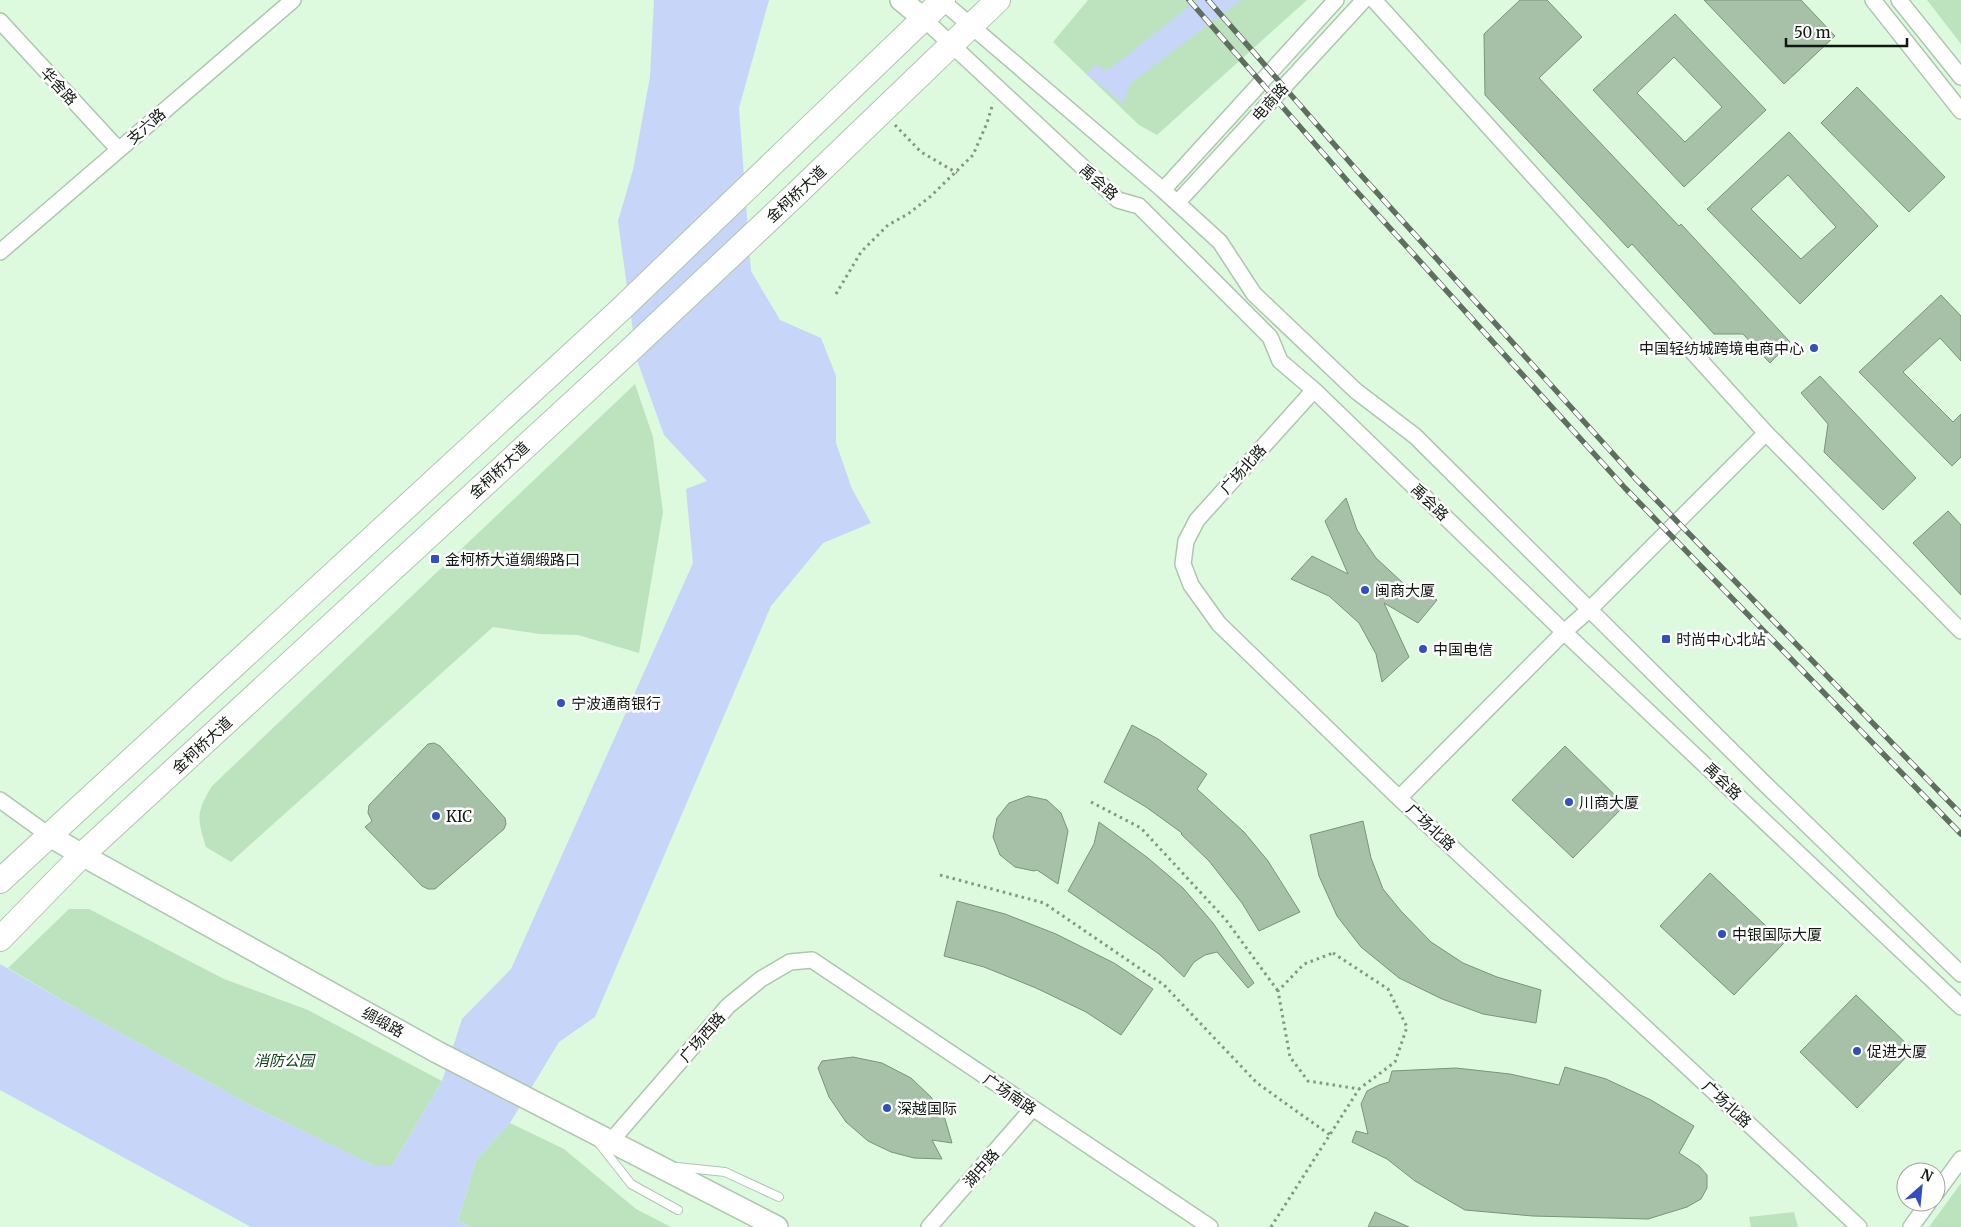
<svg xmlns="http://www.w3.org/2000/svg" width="1961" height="1227" font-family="Merriweather,'Noto Sans SC',serif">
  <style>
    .green { fill: #bde3be }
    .water { fill: #c7d5f8 }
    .building { fill: #a7c1a8; stroke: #7a937b; fill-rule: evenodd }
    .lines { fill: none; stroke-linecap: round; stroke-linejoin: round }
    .lane-casing { stroke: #adc7ae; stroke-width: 10 }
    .street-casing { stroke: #adc7ae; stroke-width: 18 }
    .secondary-casing { stroke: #adc7ae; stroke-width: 24 }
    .primary-casing { stroke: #adc7ae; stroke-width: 26 }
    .path { stroke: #839784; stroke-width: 3; stroke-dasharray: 2.5 4; stroke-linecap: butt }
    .lane { stroke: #fff; stroke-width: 8 }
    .street { stroke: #fff; stroke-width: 15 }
    .secondary { stroke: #fff; stroke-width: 21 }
    .primary { stroke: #fff; stroke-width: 24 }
    .rail-casing { stroke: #5e6f5f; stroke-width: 5.5 }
    .rail { stroke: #fff; stroke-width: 4; stroke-dasharray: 11; stroke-linecap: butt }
    .poi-dot { fill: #324ebf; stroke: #fff; stroke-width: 2 }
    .labels { text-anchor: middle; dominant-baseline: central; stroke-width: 5; stroke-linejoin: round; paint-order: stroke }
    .street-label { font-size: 15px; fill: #101910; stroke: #fff }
    .poi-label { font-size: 15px; fill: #101910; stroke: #fff; text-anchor: start }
    .park-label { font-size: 15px; font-style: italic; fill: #0b4416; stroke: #fff }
  </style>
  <rect width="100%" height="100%" fill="#ddf9de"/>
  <!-- green -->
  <path class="green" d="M1088,0H1307L1157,135L1139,125L1053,42Z
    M1927,0H1961V44Z
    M635,384L653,437L663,512L639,653L578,635L540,634L493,627L231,862L206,847C197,818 196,812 212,786Z
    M69,909H89L224,979L308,1010L442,1081L392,1166H375L250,1105L79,1010L8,968Z
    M510,1123L564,1149L636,1209L671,1227H471L458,1221L476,1160Z
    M1961,1183V1227H1929Z
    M1794,1212L1798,1227H1751L1749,1217Z"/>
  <!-- water -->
  <path class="water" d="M654,0H769L739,108L751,271L780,320L821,338L836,376V443L852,489L871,523L823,543L771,606L595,1017L559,1042L510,1123L476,1160L458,1221L471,1227H251L0,1090V964L79,1010L250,1105L375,1166H392L442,1081L462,1019L511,969L693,563L686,489L707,481L664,435L637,360L618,221L633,170L650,77Z
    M1197,0H1241L1130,84L1123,104L1086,73L1096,65L1107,71Z"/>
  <!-- building -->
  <path class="building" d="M1520,0H1547L1582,37L1539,78L1679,226L1681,224L1790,342L1770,363L1743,334H1714L1632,244L1628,248L1485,95L1484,34Z
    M1704,0H1801L1835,36L1784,84Z
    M1675,14L1766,110L1684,187L1593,90ZM1674,57L1722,107L1685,142L1637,93Z
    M1857,87L1945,177L1909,212L1821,123Z
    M1789,132L1878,226L1800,304L1707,209ZM1788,175L1836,227L1801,259L1751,209Z
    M1941,295L1961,316V361L1940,338L1903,372L1953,422L1961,414V457L1952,466L1859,372Z
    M1820,376L1916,478L1883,510L1824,452L1828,424L1801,393Z
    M1346,498L1357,530L1376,558L1403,583L1437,600L1418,623L1384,603L1409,657L1382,682L1376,654L1359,623L1329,596L1291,579L1312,556L1348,574L1325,521Z
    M1948,511L1961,525V595L1913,543Z
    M1132,725L1158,739L1207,774L1197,789L1244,832L1268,861L1300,912L1259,931L1242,903L1209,861L1181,834L1182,833L1146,807L1104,782Z
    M434,743L440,746L505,818L506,824L504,829L435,889H428L422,886L365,827L372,821L368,813L369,805L428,744Z
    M1565,746L1625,805L1573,858L1512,800Z
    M1028,796L1047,800L1061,813L1068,831L1058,884L1037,870L1034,871L1015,867L1000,855L993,837L997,818L1009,803Z
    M1363,821L1371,858L1383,889L1401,911L1431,942L1463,963L1497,977L1541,990L1536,1023L1483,1014L1442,999L1399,978L1361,947L1337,916L1319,876L1310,835Z
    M1099,822L1148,858L1183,888L1213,923L1254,983L1248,988L1217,952L1205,955L1194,962L1184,977L1159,954L1068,891L1094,844Z
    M1710,873L1784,943L1734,995L1660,926Z
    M957,901L1005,914L1056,934L1114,963L1153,989L1121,1035L1086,1012L1036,988L984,967L944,956Z
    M1856,995L1913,1050L1857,1108L1800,1052Z
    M853,1057L882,1063L911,1078L931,1097L945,1119L952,1143L932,1140L942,1159L914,1158L891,1152L868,1141L846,1122L829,1097L818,1068L822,1061Z
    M1565,1067L1606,1079L1651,1100L1694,1126L1679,1153L1699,1166L1707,1175V1188L1701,1199L1687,1207L1648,1219L1533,1216L1465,1210L1415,1181L1387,1159L1352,1142L1356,1131L1368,1134L1361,1104L1367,1091L1379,1085L1389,1082L1392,1071L1456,1068L1510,1074L1559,1085Z
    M1375,1212L1409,1227H1368Z"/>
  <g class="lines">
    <!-- lane casing -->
    <g class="lane-casing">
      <path id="lane" d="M598,1142L631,1184L678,1210
        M677,1167L725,1172L779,1197"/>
    </g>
    <!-- street casing -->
    <g class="street-casing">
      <path id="street" d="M1374,0L1766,433L1961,631
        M1873,0L1961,111
        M1899,0L1961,77
        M942,1L1163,190L1220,242L1254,294L1356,391L1415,436L1761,780L1961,974
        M924,19L1118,200L1139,206L1270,337L1280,361L1314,390L1564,632L1961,1007
        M0,21L119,150
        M1163,190L1336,0
        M1177,203L1364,0
        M0,252L293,0
        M1314,390L1197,520L1186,541L1183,564L1191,585L1219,624L1399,798L1859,1227
        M1399,798L1564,632L1590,609L1766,433
        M0,800L50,836
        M611,1141L728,1006L761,979L790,962L812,960L1210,1227
        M1936,1193L1961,1159
        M929,1227L1032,1109
        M1911,1227L1929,1202"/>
    </g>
    <!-- secondary casing -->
    <g class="secondary-casing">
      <path id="secondary" d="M901,0L924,19
        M50,836L82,855L437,1052L777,1227"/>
    </g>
    <!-- primary casing -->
    <g class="primary-casing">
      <path id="primary" d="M0,881L619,311L943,0
        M0,939L82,855L626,354L794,196L998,0"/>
    </g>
    <!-- path -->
    <path class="path" d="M895,125L921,152L957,173
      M836,294L861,252L888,225L908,214L931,196L973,155L987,123L993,103
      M1091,802L1141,828L1226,920L1278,991
      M940,875L1044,903L1164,985L1257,1083L1330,1135
      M1333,953L1388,989L1407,1027L1395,1062L1359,1089L1308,1081L1290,1057L1278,991L1304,964Z
      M1271,1227L1359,1089"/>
    <!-- lane -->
    <use href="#lane" class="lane"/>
    <!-- street -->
    <use href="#street" class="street"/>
    <!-- secondary -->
    <use href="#secondary" class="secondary"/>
    <!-- primary -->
    <use href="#primary" class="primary"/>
    <!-- rail casing -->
    <g class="rail-casing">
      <path id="rail" d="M1189,0L1350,184L1625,488L1961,834
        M1208,0L1361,175L1635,478L1961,814"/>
    </g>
    <!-- rail -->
    <use href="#rail" class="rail"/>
  </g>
  <!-- markers -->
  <g class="poi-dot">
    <circle cx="1814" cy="348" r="5"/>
    <rect x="430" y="554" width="10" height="10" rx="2.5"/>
    <circle cx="1365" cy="590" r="5"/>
    <rect x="1661" y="634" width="10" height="10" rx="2.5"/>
    <circle cx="1423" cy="649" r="5"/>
    <circle cx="561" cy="703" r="5"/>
    <circle cx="1569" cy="802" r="5"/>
    <circle cx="436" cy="816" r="5"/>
    <circle cx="1722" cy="934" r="5"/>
    <circle cx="1857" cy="1051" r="5"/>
    <circle cx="887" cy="1108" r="5"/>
  </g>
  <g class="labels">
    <!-- street labels -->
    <g class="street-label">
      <text transform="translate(59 86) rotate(47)">华舍路</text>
      <text transform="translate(1270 102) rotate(-48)">电商路</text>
      <text transform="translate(146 126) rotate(-41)">支六路</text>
      <text transform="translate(1099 182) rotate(42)">禹会路</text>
      <text transform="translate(796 194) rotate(-43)">金柯桥大道</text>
      <text transform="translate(1243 469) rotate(-48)">广场北路</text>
      <text transform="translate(499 470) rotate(-43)">金柯桥大道</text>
      <text transform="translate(1430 502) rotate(44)">禹会路</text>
      <text transform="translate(202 745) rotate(-43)">金柯桥大道</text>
      <text transform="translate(1723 781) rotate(44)">禹会路</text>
      <text transform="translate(1431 827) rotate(43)">广场北路</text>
      <text transform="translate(383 1022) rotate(29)">绸缎路</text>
      <text transform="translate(702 1037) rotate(-49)">广场西路</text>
      <text transform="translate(1010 1094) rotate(34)">广场南路</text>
      <text transform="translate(1727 1104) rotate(43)">广场北路</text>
      <text transform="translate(981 1168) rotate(-49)">湖中路</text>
    </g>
    <!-- poi labels -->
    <g class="poi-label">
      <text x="1804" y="348" text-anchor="end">中国轻纺城跨境电商中心</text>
      <text x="445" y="559">金柯桥大道绸缎路口</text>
      <text x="1375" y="590">闽商大厦</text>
      <text x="1676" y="639">时尚中心北站</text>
      <text x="1433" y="649">中国电信</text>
      <text x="571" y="703">宁波通商银行</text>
      <text x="1579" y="802">川商大厦</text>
      <text x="446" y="816">KIC</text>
      <text x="1732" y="934">中银国际大厦</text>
      <text x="1867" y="1051">促进大厦</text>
      <text x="897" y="1108">深越国际</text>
    </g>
    <!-- park labels -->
    <g class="park-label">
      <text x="284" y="1060">消防公园</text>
    </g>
  </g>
  <!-- north arrow -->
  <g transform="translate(1921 1187) rotate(27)"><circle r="24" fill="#ffffff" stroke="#9fa39f"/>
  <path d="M0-4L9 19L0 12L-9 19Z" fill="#324ebf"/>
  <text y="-8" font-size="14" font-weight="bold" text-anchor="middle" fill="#101910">N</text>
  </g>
  <!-- scale -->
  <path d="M1786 38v8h121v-8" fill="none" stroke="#101910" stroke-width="2.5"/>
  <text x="1794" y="38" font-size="15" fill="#101910" stroke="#ffffff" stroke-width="4" paint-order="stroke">50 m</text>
</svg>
